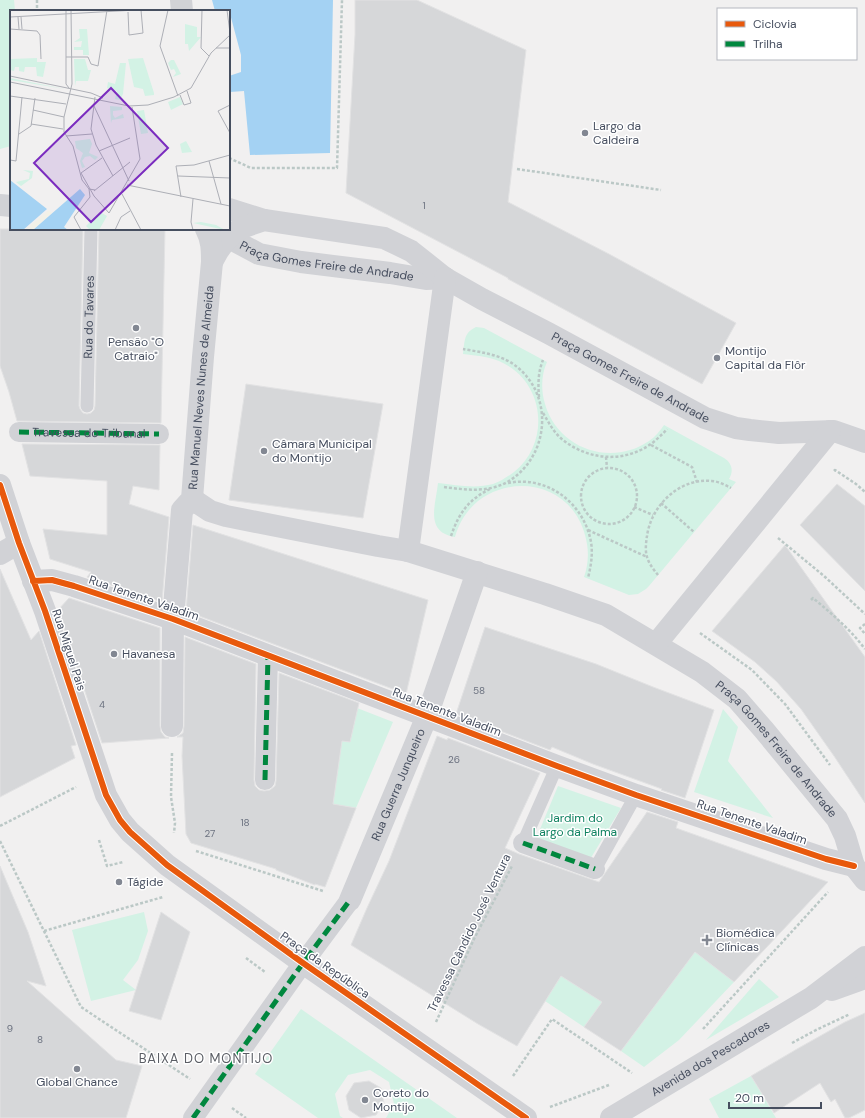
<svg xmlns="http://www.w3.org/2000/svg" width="865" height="1118" font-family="'DM Sans',sans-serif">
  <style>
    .green { fill: #d3f2e5 }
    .water { fill: #a4d2f3 }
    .building { fill: #d6d7d9; stroke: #e2e2e3 }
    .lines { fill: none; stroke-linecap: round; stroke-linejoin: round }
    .path { stroke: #bbc8c6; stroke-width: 2.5; stroke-dasharray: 3 2; stroke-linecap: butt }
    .service { stroke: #d1d2d6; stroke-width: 13 }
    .pedestrian { stroke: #d1d2d6; stroke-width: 20 }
    .minor { stroke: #d1d2d6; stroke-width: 22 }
    .quiet { stroke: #00873e; stroke-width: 5; stroke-dasharray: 10 5; stroke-linecap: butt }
    .cycleway-casing { stroke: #fff; stroke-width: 8 }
    .cycleway { stroke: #e8590c; stroke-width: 6 }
    .poi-dot { fill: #828792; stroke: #fff; stroke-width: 1.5 }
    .labels { text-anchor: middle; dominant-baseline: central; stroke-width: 3; stroke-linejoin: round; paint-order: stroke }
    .number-label { font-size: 10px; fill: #6c7280 }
    .poi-label { font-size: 12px; fill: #464e5f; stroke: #fff; text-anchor: start }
    .street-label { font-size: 12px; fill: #464e5f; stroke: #fff }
    .park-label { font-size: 12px; fill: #0f8260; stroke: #fff }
    .neighbourhood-label { font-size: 13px; letter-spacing: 1px; fill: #5b5e65; stroke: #fff }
    .inset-road { fill: none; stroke: #adafb6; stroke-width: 1 }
    .view { fill: #7b2cbf; fill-opacity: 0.15; stroke: #7b2cbf; stroke-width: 2 }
    .inset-edge { fill: none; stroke: #464e5f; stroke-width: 2 }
  </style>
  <rect width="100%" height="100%" fill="#f1f0f0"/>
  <!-- green -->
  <path class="green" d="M0,0H14L15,11H11V146L0,149Z
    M476,327L484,328L547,362C541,375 541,391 545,404C558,449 611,467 649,441C655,437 660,431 664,425L724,458C732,463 734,471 729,479L736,482L649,586L646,589L638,594L629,595L584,577C589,563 589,549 585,535C567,468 473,471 455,537C424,532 436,504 438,483C456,485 475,489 493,484C500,482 507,477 514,472C548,445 546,391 510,367C496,357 479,356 463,354C465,342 463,333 476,327Z
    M357,708L393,722L356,808L312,801L342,741L350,742Z
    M723,709L738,727L728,761L773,818L694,792Z
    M558,786L621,808L586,866L533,846Z
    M608,869L630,884L657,922L734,982L679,1040L644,1067L621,1051L682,968L602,1002L584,1027L545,1001L597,888Z
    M144,912L148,931L138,960L123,980L136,990L91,1001L72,930Z
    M759,979L779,997L706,1040Z
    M301,1009L457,1118H386L394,1104L389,1082L370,1070L348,1075L335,1094L340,1116L343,1118H318L255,1074Z
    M751,1076L776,1118H719L709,1099Z"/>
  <!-- water -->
  <path class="water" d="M212,0H333L330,153L250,155L244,91L230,92L229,76L241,72V55L229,10L215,11Z"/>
  <!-- building -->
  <path class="building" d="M355,0H417L526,50L508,202L609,254L736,323L702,384L508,279V278L346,193L355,35Z
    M0,229H83L79,406L80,409L83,413L87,414L91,413L94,410L95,406L99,229H165L161,423L17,421L9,392L0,366Z
    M246,384L383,404L363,518L229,500Z
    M22,444L160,445L159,490L133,486L129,504L169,517L162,602L87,577L91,572L50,559L43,529L107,535V481L30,476Z
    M837,484L865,506V591L800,525Z
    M193,525L428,600L406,694L186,611Z
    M785,545L865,657V803L834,756L801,709L777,682L755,662L712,631Z
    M0,569L31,640L39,631L76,745L71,746L75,758L0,797Z
    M69,598L160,628V726L161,732L165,737L169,738L102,743L58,610Z
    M485,627L596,664L653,687L714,710L685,798L661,790L662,789L593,764L552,747L550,750L456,714Z
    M185,637L256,664L254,780L255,786L259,790L264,791L270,790L275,786L276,781L279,673L359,703L350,742L342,741L333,804L356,808L325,887L315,884V885L276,870V869L191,843L186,834L182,756L183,737H177L183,733L184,726Z
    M437,736L447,740L448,738L540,773L505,848L519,854L599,882L647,812L678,822L676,828L828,882L734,982L695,952L621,1051L584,1027L602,1002L561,976L517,1046L478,1024L351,945L367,908L389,861Z
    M0,866L28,932L46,986L27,981L116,1060L142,1066L126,1118H0Z
    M161,912L190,932L161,1020L129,1011Z
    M865,1013V1110L849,1118H845L835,1099L831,1102L820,1083L774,1113L751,1076L797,1049L845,1022Z
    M369,1081L381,1088L384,1103L376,1115L361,1118L349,1110L346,1096L354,1083Z"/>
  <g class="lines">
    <!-- path -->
    <path class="path" d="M37,0V11
      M229,158L251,168H337L342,0
      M517,169L661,190
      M539,397C538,384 538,372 543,360
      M543,413C549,423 554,433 563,440C591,462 629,463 656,440C660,436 664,433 667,429
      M651,445L692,467L697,482
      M606,457L607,468
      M581 496a28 28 0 1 1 56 0a28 28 0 1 1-56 0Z
      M834,471L835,470L856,484L865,492
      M508,483C547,475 584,503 591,542C593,554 591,566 588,578
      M444,487C466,490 489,493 509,481C552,454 554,389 510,362C496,354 480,352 463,349
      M661,503L694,532
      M634,507L653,515
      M588,530L647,557
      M451,536C459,513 468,500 490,489
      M778,538L824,576L865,614
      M658,575C654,570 649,564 647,557C645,551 646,542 647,536C651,506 679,478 711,481C718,481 725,485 731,488
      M811,600L813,598C832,614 850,629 865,649
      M865,624L860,628L865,634
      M700,633L752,670L785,704L830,765
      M172,753L171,797L175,823L174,833
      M0,826L76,787
      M99,840L107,866L123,862
      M0,841L81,1007L190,1079
      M196,851L323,891
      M44,931L163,897
      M246,958L265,972
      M436,1022L474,939L512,866
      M703,1029L828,892
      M792,1043L816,1030L850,1014
      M513,1076L552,1019L632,1073
      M550,1107L609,1085
      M232,1108L246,1118"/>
    <!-- service -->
    <g class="service">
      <path id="s1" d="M87,406L91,229"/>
      <path d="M523,843L557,766"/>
      <path d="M595,869L636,795"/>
    </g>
    <!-- pedestrian -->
    <g class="pedestrian">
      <path id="s2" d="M19,432L159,434"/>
      <path d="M265,780L268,655"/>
      <path d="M523,843L595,869"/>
      <path d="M193,1118L298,970L350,900"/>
    </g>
    <!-- minor -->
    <g class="minor">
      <path d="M181,0L182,11"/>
      <path d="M0,205L11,206"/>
      <path d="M229,209L264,220"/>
      <path id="s3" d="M219,231L229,238L259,254L301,262L390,273L426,279L445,278"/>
      <path id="s4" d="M212,262L218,251L223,244L233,234L241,228L264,220L384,238L411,251L445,278L482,299L548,333L705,418L736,428L750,430L779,433L834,431L865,442"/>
      <path d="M0,485L19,543L45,611L106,795L120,820L130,832L167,865L303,963L526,1118"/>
      <path id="s5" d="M192,499L210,511L226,516L378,546L408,551L545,594L606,615L702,672L737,699L764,730L837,819L845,836L854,866L865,880"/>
      <path d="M408,551L445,278"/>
      <path d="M0,554L19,543"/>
      <path d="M33,581L52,580L74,586L173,619L557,766L636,795L826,859L854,866"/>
      <path d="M656,644L830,431"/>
      <path id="s6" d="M172,726L173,619L182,510L192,499L203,357L212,262C212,250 212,240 206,229"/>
      <path id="s7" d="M350,900L427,716L477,572"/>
      <path d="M832,990L865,978"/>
      <path id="s8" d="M611,1118L811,998L865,957"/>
    </g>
    <!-- quiet -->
    <path class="quiet" d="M19,432L159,434
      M265,780L268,655
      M523,843L595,869
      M193,1118L298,970L350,900"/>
    <!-- cycleway casing -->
    <g class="cycleway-casing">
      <path id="cycleway" d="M0,485L19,543L45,611L106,795L120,820L130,832L167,865L303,963L526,1118
        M33,581L52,580L74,586L173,619L557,766L636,795L826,859L854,866"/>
    </g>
    <!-- cycleway -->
    <use href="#cycleway" class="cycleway"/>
  </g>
  <!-- markers -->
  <g class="poi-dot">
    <circle cx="585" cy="133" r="4"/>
    <circle cx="136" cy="328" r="4"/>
    <circle cx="717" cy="358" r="4"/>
    <circle cx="264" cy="451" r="4"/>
    <circle cx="114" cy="654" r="4"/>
    <circle cx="119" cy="882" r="4"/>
    <path d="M705 934h4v4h4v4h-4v4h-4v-4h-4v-4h4z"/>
    <circle cx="77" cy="1069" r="4"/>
    <circle cx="365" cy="1100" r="4"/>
  </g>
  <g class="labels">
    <!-- number labels -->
    <g class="number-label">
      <text x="424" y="205">1</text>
      <text x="479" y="690">58</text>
      <text x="102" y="704">4</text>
      <text x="454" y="759">26</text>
      <text x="245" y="822">18</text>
      <text x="210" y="833">27</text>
      <text x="10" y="1028">9</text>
      <text x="40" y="1039">8</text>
    </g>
    <!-- poi labels -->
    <g class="poi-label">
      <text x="593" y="126">Largo da<tspan x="593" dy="14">Caldeira</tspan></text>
      <text x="136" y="342" text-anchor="middle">Pensão "O<tspan x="136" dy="14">Catraio"</tspan></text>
      <text x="725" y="351">Montijo<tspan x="725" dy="14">Capital da Flôr</tspan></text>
      <text x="272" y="444">Câmara Municipal<tspan x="272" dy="14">do Montijo</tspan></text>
      <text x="122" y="654">Havanesa</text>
      <text x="127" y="882">Tágide</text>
      <text x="716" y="933">Biomédica<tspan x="716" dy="14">Clínicas</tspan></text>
      <text x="77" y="1082" text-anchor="middle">Global Chance</text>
      <text x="373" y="1093">Coreto do<tspan x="373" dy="14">Montijo</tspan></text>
    </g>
    <!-- street labels -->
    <g class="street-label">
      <text stroke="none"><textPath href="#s3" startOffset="114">Praça Gomes Freire de Andrade</textPath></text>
      <text stroke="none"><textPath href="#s1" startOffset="89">Rua do Tavares</textPath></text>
      <text stroke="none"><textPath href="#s4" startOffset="475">Praça Gomes Freire de Andrade</textPath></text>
      <text stroke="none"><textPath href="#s6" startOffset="343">Rua Manuel Neves Nunes de Almeida</textPath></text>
      <text stroke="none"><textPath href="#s2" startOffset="70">Travessa do Tribunal</textPath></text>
      <text transform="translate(144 598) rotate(19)">Rua Tenente Valadim</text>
      <text transform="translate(69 650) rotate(72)">Rua Miguel Pais</text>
      <text transform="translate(447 712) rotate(21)">Rua Tenente Valadim</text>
      <text stroke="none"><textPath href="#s5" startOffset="651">Praça Gomes Freire de Andrade</textPath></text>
      <text stroke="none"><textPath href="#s7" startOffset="125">Rua Guerra Junqueiro</textPath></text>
      <text transform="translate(752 822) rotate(19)">Rua Tenente Valadim</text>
      <text transform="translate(469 933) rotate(-64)">Travessa Cândido José Ventura</text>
      <text transform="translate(325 965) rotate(35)">Praça da República</text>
      <text stroke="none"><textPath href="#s8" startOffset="116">Avenida dos Pescadores</textPath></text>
    </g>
    <!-- park labels -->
    <g class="park-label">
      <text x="575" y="818">Jardim do<tspan x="575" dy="14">Largo da Palma</tspan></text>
    </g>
    <!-- neighbourhood labels -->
    <g class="neighbourhood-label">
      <text x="206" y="1058">BAIXA DO MONTIJO</text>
    </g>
  </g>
  <!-- overview -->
  <g transform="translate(10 10)">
    <rect width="220" height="220" fill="#f1f0f0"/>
    <path d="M175,14L187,17V27H191L179,41L178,34H175ZM69,19H77L79,45H73V40H64V37H71L72,31L64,32L70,28ZM27,48V52H36L33,67L27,66L26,57H15L14,62L9,61V57H5L4,61L0,60V49ZM133,48L144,83V85L135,86L133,79L124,77L118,49ZM64,49H75L78,60H81L78,71H66L65,76ZM161,50H164L171,64L163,67L166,63L164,59L161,60L158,53ZM110,53H116L113,84L110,90L105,89L107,81L97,78L98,72L105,74ZM0,68L55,79L0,70ZM170,87L173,94L161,100L158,92ZM100,96L112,97V100L103,101V105L105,108L113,104L114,108L102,110L101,113ZM134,100L138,123L131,124L127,101ZM80,129L82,134L79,143L88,147L85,150L80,146L75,147L72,151L75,157L72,158L70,151L73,143L66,138L65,131ZM176,131L182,142L172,143L170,134ZM13,160L23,161L22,168L11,176L6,172L19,169L20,163ZM90,202L97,206L89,220H80L76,216ZM191,212L206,215L215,220L183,213Z" fill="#d3f2e5"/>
    <path d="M39,200L42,203L23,220H15Z" fill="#f3f1e7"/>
    <path d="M0,170L37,199L13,220H0ZM70,179L75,185L54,217L58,220H23Z" fill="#a4d2f3"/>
    <path class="inset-road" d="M56,0V74L59,78M61,0L62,74L54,107V122L63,136L72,170L79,179L85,180M158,0L150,36L168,86M192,0L191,38L199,46M217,0L220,23M118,2L119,25L133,23L131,0M0,7L126,0M8,7L9,19M11,7L12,19M0,19L27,21L30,25L31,49M206,38H220M56,47H78L81,54L88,56L97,0M0,66L81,83L93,88M0,72L119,96L138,95L164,87L181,78L201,43L220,25M170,85L174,95L181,93L177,81M0,86L56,94M85,87L81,119L86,135L103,166M220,95L208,101L220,123M84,96L119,171M23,100L54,107M21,114L53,119M9,124L21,116L25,88M56,126L82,124M89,141L120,128M0,150L6,151L12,87M199,151L211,194M71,163L84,186L99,203L130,149L122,97M71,163L92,148M168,166L220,168M117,175L220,196M84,181L120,152M112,184L131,220M171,187L166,156L184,155L220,145M71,220L64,207L80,187L79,179M105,220L111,207L120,201M183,220L181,212L183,189"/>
    <path class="view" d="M101,78L158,138L81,212L24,153Z"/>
    <rect width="220" height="220" class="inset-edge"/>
  </g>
  <!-- legend -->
  <rect x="717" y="8" width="140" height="52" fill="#ffffff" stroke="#b5b8bf"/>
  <rect x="725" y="21" width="20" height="6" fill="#e8590c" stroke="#b5b8bf"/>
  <text x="753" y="28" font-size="12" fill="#464e5f">Ciclovia</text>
  <rect x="725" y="41" width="20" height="6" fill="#00873e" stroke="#b5b8bf"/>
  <text x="753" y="48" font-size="12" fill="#464e5f">Trilha</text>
  <!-- scale -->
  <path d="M729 1102v6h92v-6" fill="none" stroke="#464e5f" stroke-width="2"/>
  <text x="735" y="1102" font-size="12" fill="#464e5f" stroke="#ffffff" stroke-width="3" paint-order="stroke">20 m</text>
</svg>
